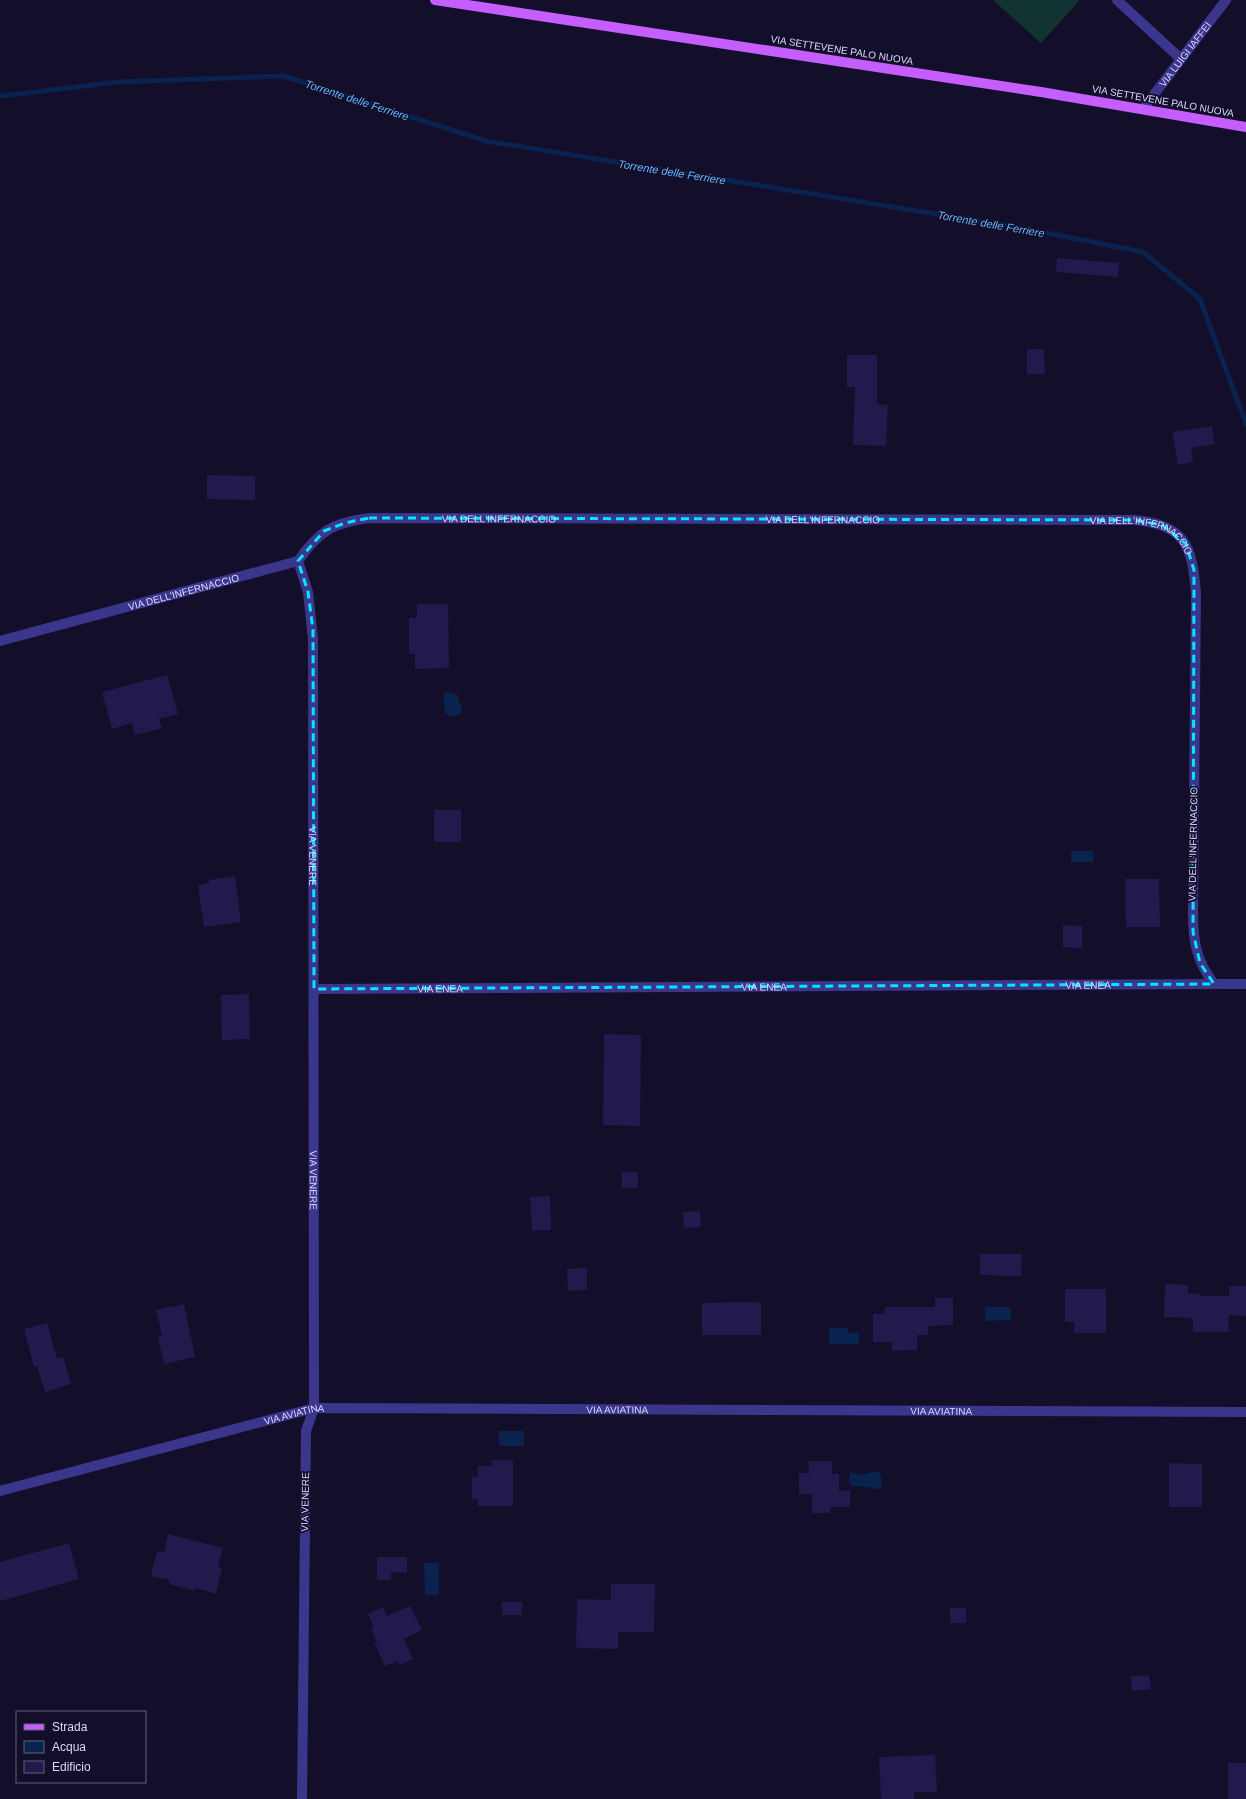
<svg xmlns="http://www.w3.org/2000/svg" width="1246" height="1799" font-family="Helvetica,sans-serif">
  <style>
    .green { fill: #113433 }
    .water { fill: #09224e }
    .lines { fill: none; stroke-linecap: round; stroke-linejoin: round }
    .stream { stroke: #09224e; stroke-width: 5 }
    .building { fill: #24194c }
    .minor { stroke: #3a368c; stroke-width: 10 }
    .major { stroke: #c45eff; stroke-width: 10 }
    .marked { fill: none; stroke: #03e4ff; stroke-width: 3; stroke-dasharray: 8 5; stroke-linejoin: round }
    .labels { text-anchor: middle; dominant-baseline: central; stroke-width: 3.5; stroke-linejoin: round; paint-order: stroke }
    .street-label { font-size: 10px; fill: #dcd7ff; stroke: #130e2a }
    .water-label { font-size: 11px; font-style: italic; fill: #65b6ff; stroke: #130e2a }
  </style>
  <rect width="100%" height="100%" fill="#130e2a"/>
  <!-- green -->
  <path class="green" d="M993,0H1078L1079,1L1041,43Z"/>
  <!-- water -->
  <path class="water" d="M451,692L457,695L462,708L461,714L452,717L445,714L444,710L445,704L443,699L445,693Z
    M1071,851H1093L1094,862H1071Z
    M985,1307H1011V1320L985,1321Z
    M829,1328H848L849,1333H859V1344H829Z
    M499,1431H524V1446H499Z
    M850,1472L860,1475L872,1472H878L881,1475L882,1487L877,1490L869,1487L852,1486L849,1481Z
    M424,1563H439V1595H425Z"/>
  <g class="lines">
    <!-- stream -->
    <path class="stream" d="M0,96L118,82L284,76L486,141L1016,227L1143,252L1200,299L1246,424"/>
  </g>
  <!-- building -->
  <path class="building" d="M1057,258L1119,263L1118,277L1056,272Z
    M1027,349H1044L1045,374H1027Z
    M847,355H877V404L888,405L886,446L853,445L855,387H847Z
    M1212,426L1215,444L1191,448L1193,462L1178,465L1172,432Z
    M207,475L255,476V500L207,499Z
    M417,604H448L449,668L415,669V654H409V618H417Z
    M167,675L178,714L159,719L162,728L135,735L132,723L112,729L102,692Z
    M434,810H461V842H434Z
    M235,876L241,922L204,927L198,885L209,883V880Z
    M1125,879H1159L1160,927H1126Z
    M1063,925L1082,926V948L1063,947Z
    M249,994L250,1039L222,1040L221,995Z
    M604,1034L641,1035L640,1126L603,1125Z
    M622,1172H638V1188H622Z
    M550,1196L551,1230L532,1231L530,1197Z
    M700,1211L701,1227L684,1228L683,1212Z
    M980,1254H1022L1021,1276L980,1275Z
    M587,1268V1290L568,1291L567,1269Z
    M1165,1284L1188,1285V1293L1200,1294V1296H1229V1286H1246V1316L1229,1315L1228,1332H1193V1318L1164,1317Z
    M1065,1289H1106V1333H1074V1322H1065Z
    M935,1298H953V1325L928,1326V1335H917V1350L892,1351V1342H873V1314H885V1307H935Z
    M761,1302V1335H702V1303Z
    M184,1304L195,1357L164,1364L158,1337L162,1336L156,1310Z
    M47,1323L57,1359L63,1357L71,1384L45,1392L37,1366L34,1367L24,1329Z
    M492,1460H513V1506H478V1499H472V1477H478V1466H492Z
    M808,1461H832V1474H839V1491L850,1490V1507H830V1513H812V1494H799V1473H809Z
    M1169,1463L1202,1464V1507H1169Z
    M168,1534L223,1548L218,1567L222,1568L216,1594L195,1588V1591L169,1584L170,1580L151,1576L157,1551L164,1552Z
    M69,1543L79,1579L0,1601V1562Z
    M377,1557H407V1573L391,1572V1580H377Z
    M611,1584H655L654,1632H618V1649L576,1648L577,1599L611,1600Z
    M502,1602H522V1615H502Z
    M410,1606L422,1630L404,1639L413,1659L399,1665L398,1661L385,1666L374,1643L377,1642L371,1628L374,1627L368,1614L383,1607L387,1616Z
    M950,1608H966V1623H950Z
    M1149,1675L1151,1689L1132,1691L1131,1676Z
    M935,1755L937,1792H914V1799H881L879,1757Z
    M1228,1763H1246V1799H1228Z"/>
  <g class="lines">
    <!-- minor -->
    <g class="minor">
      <path d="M1117,0L1181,59"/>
      <path id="s1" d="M1143,109L1226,0"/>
      <path id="s2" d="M298,561L308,592L313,639L314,1408L306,1431L302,1799"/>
      <path id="s3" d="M0,641L298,561C319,531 332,523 369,518L1134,520C1186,524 1192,547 1196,593L1193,912C1193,942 1196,960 1214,984H1246"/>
      <path id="s4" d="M314,989L1214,984"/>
      <path id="s5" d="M0,1491L314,1408L1246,1412"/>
    </g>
    <!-- major -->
    <path class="major" d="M435,0L1041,92L1246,127"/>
  </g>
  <!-- marked area -->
  <path class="marked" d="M369,518L1134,520L1162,525L1186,544L1194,570L1193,932L1200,963L1214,984L314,989L313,630L308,592L298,561L324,531L345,523Z"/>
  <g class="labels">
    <!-- street labels -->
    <g class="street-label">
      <text transform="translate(842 50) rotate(9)">VIA SETTEVENE PALO NUOVA</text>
      <text stroke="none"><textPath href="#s1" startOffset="69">VIA LUIGI IAFFEI</textPath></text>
      <text transform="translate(1163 101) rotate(10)">VIA SETTEVENE PALO NUOVA</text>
      <text stroke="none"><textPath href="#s3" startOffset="525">VIA DELL'INFERNACCIO</textPath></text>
      <text stroke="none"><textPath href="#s3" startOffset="849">VIA DELL'INFERNACCIO</textPath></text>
      <text stroke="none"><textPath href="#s3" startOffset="1173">VIA DELL'INFERNACCIO</textPath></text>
      <text stroke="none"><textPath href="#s3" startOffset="190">VIA DELL'INFERNACCIO</textPath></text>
      <text transform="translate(1193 844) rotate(-89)">VIA DELL'INFERNACCIO</text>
      <text stroke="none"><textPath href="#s2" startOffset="297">VIA VENERE</textPath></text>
      <text stroke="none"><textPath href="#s4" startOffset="774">VIA ENEA</textPath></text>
      <text stroke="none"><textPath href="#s4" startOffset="450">VIA ENEA</textPath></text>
      <text stroke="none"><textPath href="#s4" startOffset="126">VIA ENEA</textPath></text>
      <text stroke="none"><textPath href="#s2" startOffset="621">VIA VENERE</textPath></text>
      <text stroke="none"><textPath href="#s5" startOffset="628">VIA AVIATINA</textPath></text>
      <text stroke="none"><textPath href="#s5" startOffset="952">VIA AVIATINA</textPath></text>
      <text stroke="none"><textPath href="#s5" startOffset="304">VIA AVIATINA</textPath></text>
      <text transform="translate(305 1502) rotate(-89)">VIA VENERE</text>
    </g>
    <!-- water labels -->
    <g class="water-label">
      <text transform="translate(357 100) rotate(18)">Torrente delle Ferriere</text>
      <text transform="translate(672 172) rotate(9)">Torrente delle Ferriere</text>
      <text transform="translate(991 224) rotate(10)">Torrente delle Ferriere</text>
    </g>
  </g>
  <!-- legend -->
  <rect x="16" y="1711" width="130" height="72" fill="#130e2a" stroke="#635e7f"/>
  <rect x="24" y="1724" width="20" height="6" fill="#c45eff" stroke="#635e7f"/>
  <text x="52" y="1731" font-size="12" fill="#dcd7ff">Strada</text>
  <rect x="24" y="1741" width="20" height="12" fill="#09224e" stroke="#635e7f"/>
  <text x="52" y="1751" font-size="12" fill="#dcd7ff">Acqua</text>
  <rect x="24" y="1761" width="20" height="12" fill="#24194c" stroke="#635e7f"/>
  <text x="52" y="1771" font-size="12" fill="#dcd7ff">Edificio</text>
</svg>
